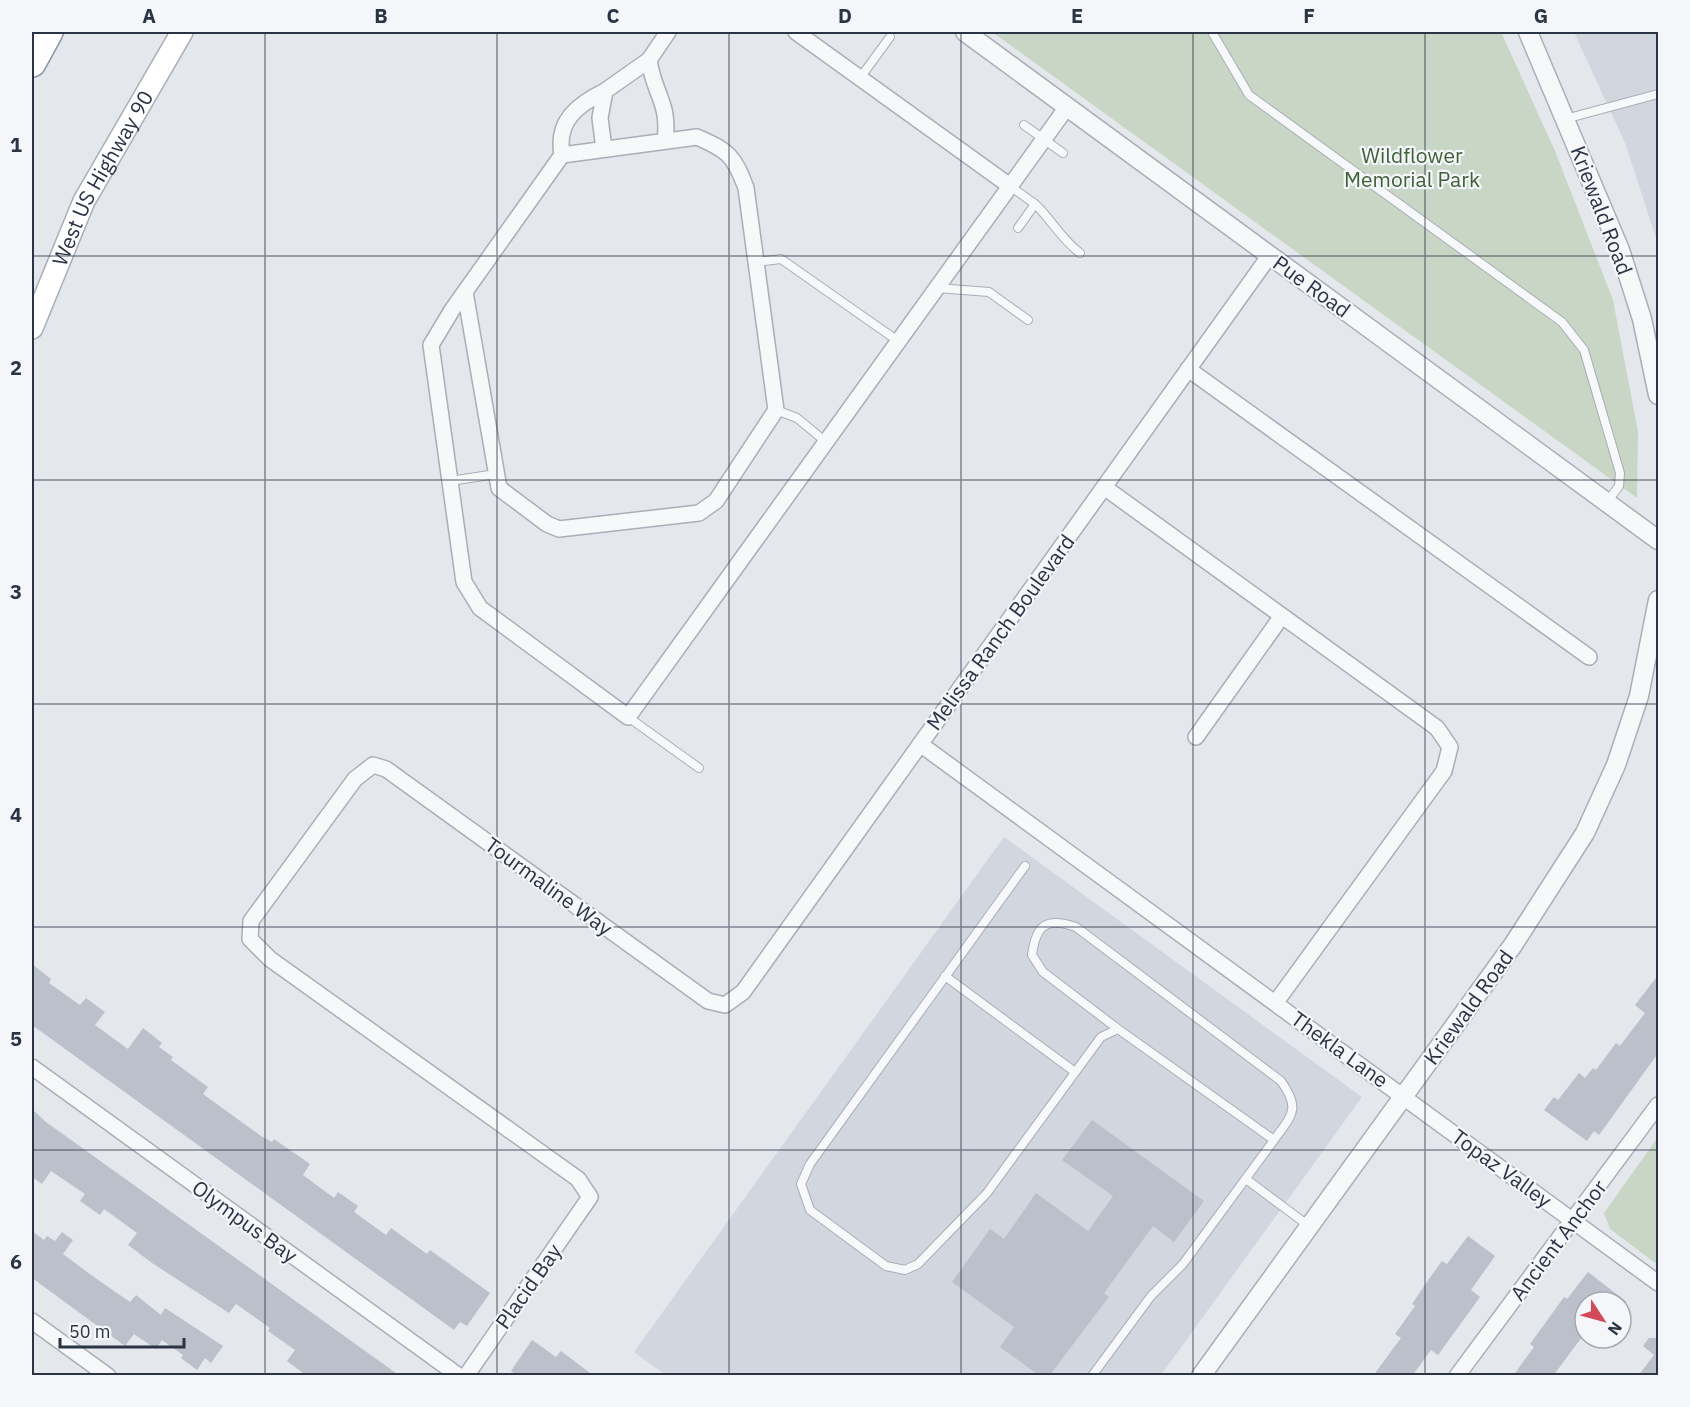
<svg xmlns="http://www.w3.org/2000/svg" width="1690" height="1407" font-family="'IBM Plex Sans',sans-serif">
  <style>
    .built { fill: #d2d6de }
    .green { fill: #c9d6c5 }
    .building { fill: #bbc0ca }
    .lines { fill: none; stroke-linecap: round; stroke-linejoin: round }
    .service-casing { stroke: #a9aeb7; stroke-width: 10 }
    .minor-casing { stroke: #a9aeb7; stroke-width: 18 }
    .tertiary-casing { stroke: #a9aeb7; stroke-width: 21 }
    .secondary-casing { stroke: #a9aeb7; stroke-width: 24 }
    .motorway-casing { stroke: #8b94a3; stroke-width: 30 }
    .service { stroke: #f7f8fa; stroke-width: 8 }
    .minor { stroke: #f7f8fa; stroke-width: 15 }
    .tertiary { stroke: #f7f8fa; stroke-width: 18 }
    .secondary { stroke: #fff; stroke-width: 21 }
    .motorway { stroke: #fff; stroke-width: 27 }
    .grid { fill: none; stroke: #2b3445; stroke-width: 1.5; stroke-opacity: 0.55 }
    .labels { text-anchor: middle; dominant-baseline: central; stroke-width: 4.5; stroke-linejoin: round; paint-order: stroke }
    .park-label { font-size: 21px; fill: #3f6138; stroke: #f4f6f9 }
    .street-label { font-size: 21px; fill: #2b3445; stroke: #f4f6f9 }
    .neatline { fill: none; stroke: #2b3445; stroke-width: 2 }
    .grid-label { font-size: 20px; text-anchor: middle; font-weight: bold; fill: #2b3445 }
  </style>
  <rect width="100%" height="100%" fill="#e4e7ec"/>
  <!-- built -->
  <path class="built" d="M1574,32H1658V244L1625,143Z
    M1004,837L1362,1097L1161,1375L667,1376L634,1352Z"/>
  <!-- green -->
  <path class="green" d="M992,32H1501L1555,151L1613,300L1638,432L1637,498Z
    M1658,1137V1265L1610,1229L1604,1213Z"/>
  <!-- building -->
  <path class="building" d="M32,964L51,979L49,983L80,1005L86,998L105,1012L95,1025L128,1049L143,1028L162,1043L159,1047L173,1057L171,1060L208,1087L203,1094L261,1136L272,1142L274,1139L310,1164L303,1175L334,1198L338,1192L358,1206L354,1212L386,1235L391,1228L427,1254L430,1250L490,1293L467,1326L460,1322L454,1330L32,1025Z
    M1659,974V1052L1599,1135L1594,1131L1587,1141L1544,1110L1554,1097L1558,1100L1579,1073L1585,1078L1593,1068L1596,1070L1616,1043L1620,1046L1645,1013L1635,1005Z
    M32,1109L46,1122L400,1376H307L287,1361L295,1350L268,1331L270,1328L236,1304L229,1313L152,1263L128,1245L137,1233L104,1209L100,1215L80,1201L85,1194L51,1171L42,1184L32,1177Z
    M1092,1120L1204,1201L1174,1242L1153,1226L1104,1293L1109,1297L1099,1310L1049,1376H1040L1000,1347L1014,1327L952,1282L990,1229L1004,1239L1036,1193L1088,1231L1113,1196L1062,1160Z
    M32,1231L44,1240L47,1236L55,1241L62,1232L73,1240L63,1254L91,1275L130,1302L136,1295L161,1315L165,1308L223,1346L211,1363L205,1358L197,1370L181,1358L183,1355L162,1340L156,1349L134,1334L125,1346L32,1278Z
    M1468,1236L1495,1256L1471,1290L1480,1297L1438,1355L1431,1350L1412,1376H1373L1401,1338L1395,1334L1415,1306L1412,1304L1429,1279L1442,1261L1447,1264Z
    M1588,1272L1627,1302H1585V1333L1553,1376H1513L1534,1347L1530,1344L1564,1297L1567,1299Z
    M1649,1338H1659V1376H1638L1654,1355L1643,1346Z
    M532,1340L556,1357L561,1351L594,1376H518L511,1371Z"/>
  <g class="lines">
    <!-- service casing -->
    <g class="service-casing">
      <path id="service" d="M1212,32L1249,95L1562,322L1584,350L1620,473L1619,486L1607,502
        M860,78L890,37
        M1565,119L1658,94
        M1024,125L1063,153
        M1010,186L1035,204L1018,228
        M1035,204C1051,219 1062,240 1080,253
        M756,262L781,259L898,341
        M937,288L989,292L1028,320
        M776,410L797,418L826,442
        M450,481L496,474
        M628,717L699,768
        M1025,866L810,1164L801,1184L810,1210L886,1266L905,1270L918,1264L987,1193L1101,1037L1118,1029L1274,1140L1183,1264L1151,1296L1092,1376
        M945,976L1075,1072
        M1118,1029L1043,972L1032,955C1036,924 1047,917 1076,927L1281,1081C1301,1109 1292,1115 1274,1140
        M1246,1179L1309,1226"/>
    </g>
    <!-- minor casing -->
    <g class="minor-casing">
      <path id="minor" d="M796,32L1010,186
        M665,141C670,102 654,95 649,60L668,32
        M604,149L600,118L605,91L649,60
        M562,155C556,121 577,105 605,91
        M465,292L499,488L547,524L559,529L699,513L716,501L776,410L746,188C734,156 729,151 697,137L562,155L452,310L431,345L464,582L480,608L628,717L1067,107
        M1188,369L1589,657
        M1104,487L1437,728L1450,747L1444,771L1276,1002
        M1196,737L1282,616
        M920,744L1658,1283
        M32,1067L459,1376
        M32,1321L108,1376
        M466,1376L590,1197L578,1179L270,959L250,939L251,921L355,779L373,765L386,769L708,1001L725,1005L743,992L1270,255
        M1457,1376L1658,1105"/>
    </g>
    <!-- tertiary casing -->
    <g class="tertiary-casing">
      <path id="tertiary" d="M965,32L1658,540
        M1528,32L1620,250L1642,319L1658,395
        M1201,1376L1513,945L1585,833L1616,765L1639,696L1658,600"/>
    </g>
    <!-- secondary casing -->
    <g class="secondary-casing">
      <g id="secondary">
        <path id="s1" d="M32,328L84,201L182,32"/>
      </g>
    </g>
    <!-- motorway casing -->
    <g class="motorway-casing">
      <path id="motorway" d="M32,63L49,32"/>
    </g>
    <!-- service -->
    <use href="#service" class="service"/>
    <!-- minor -->
    <use href="#minor" class="minor"/>
    <!-- tertiary -->
    <use href="#tertiary" class="tertiary"/>
    <!-- secondary -->
    <use href="#secondary" class="secondary"/>
    <!-- motorway -->
    <use href="#motorway" class="motorway"/>
  </g>
  <!-- grid -->
  <path class="grid" d="M265,32V1376M497,32V1376M729,32V1376M961,32V1376M1193,32V1376M1425,32V1376M32,256H1658M32,480H1658M32,704H1658M32,927H1658M32,1150H1658"/>
  <g class="labels">
    <!-- park labels -->
    <g class="park-label">
      <text x="1412" y="155">Wildflower<tspan x="1412" dy="24">Memorial Park</tspan></text>
    </g>
    <!-- street labels -->
    <g class="street-label">
      <text stroke="none"><textPath href="#s1" startOffset="166">West US Highway 90</textPath></text>
      <text transform="translate(1602 210) rotate(69)">Kriewald Road</text>
      <text transform="translate(1312 286) rotate(36)">Pue Road</text>
      <text transform="translate(1000 632) rotate(-54)">Melissa Ranch Boulevard</text>
      <text transform="translate(549 886) rotate(36)">Tourmaline Way</text>
      <text transform="translate(1468 1007) rotate(-54)">Kriewald Road</text>
      <text transform="translate(1340 1049) rotate(36)">Thekla Lane</text>
      <text transform="translate(1502 1168) rotate(36)">Topaz Valley</text>
      <text transform="translate(245 1221) rotate(36)">Olympus Bay</text>
      <text transform="translate(1558 1240) rotate(-53)">Ancient Anchor</text>
      <text transform="translate(528 1286) rotate(-55)">Placid Bay</text>
    </g>
  </g>
  <!-- border -->
  <rect width="1690" height="1407" fill="none" stroke="#f4f6f9" stroke-width="66"/>
  <!-- north arrow -->
  <g transform="translate(1603 1320) rotate(126)"><circle r="28" fill="#f4f6f9" stroke="#a4a8b1" stroke-width="1.5"/>
  <path d="M0-4.5L10 22L0 15L-10 22Z" fill="#d1495b"/>
  <text y="-9" font-size="16" font-weight="bold" text-anchor="middle" fill="#2b3445">N</text>
  </g>
  <!-- scale -->
  <path d="M60 1338v9h124v-9" fill="none" stroke="#2b3445" stroke-width="3"/>
  <text x="69" y="1338" font-size="18" fill="#2b3445" stroke="#f4f6f9" stroke-width="4.5" paint-order="stroke">50 m</text>
  <rect x="33" y="33" width="1624" height="1341" class="neatline"/>
  <g class="grid-label">
    <text x="149" y="23">A</text>
    <text x="381" y="23">B</text>
    <text x="613" y="23">C</text>
    <text x="845" y="23">D</text>
    <text x="1077" y="23">E</text>
    <text x="1309" y="23">F</text>
    <text x="1541" y="23">G</text>
    <text x="16" y="152">1</text>
    <text x="16" y="375">2</text>
    <text x="16" y="599">3</text>
    <text x="16" y="822">4</text>
    <text x="16" y="1046">5</text>
    <text x="16" y="1269">6</text>
  </g>
</svg>
